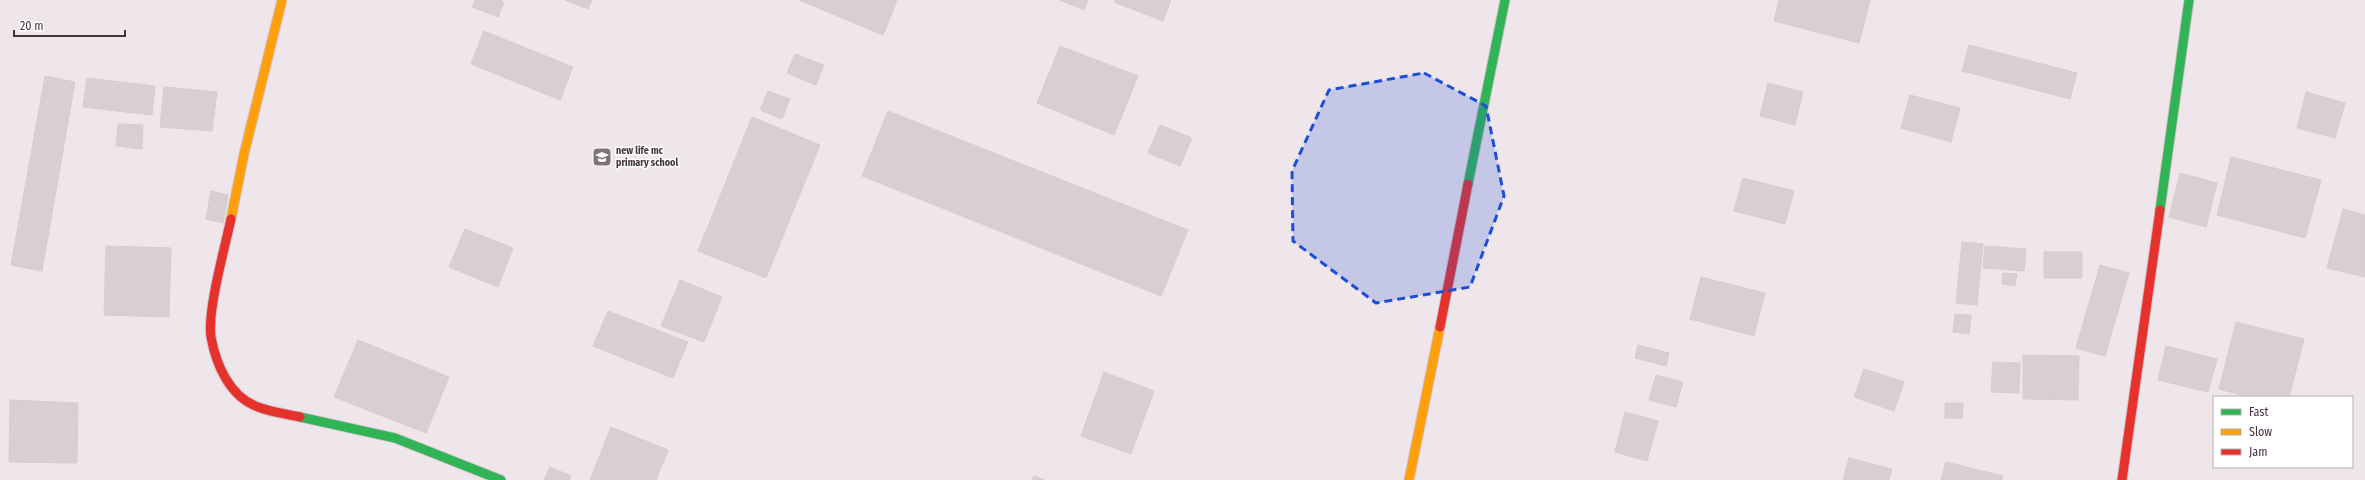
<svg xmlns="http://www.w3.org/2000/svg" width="2365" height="480" font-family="'Fira Sans Condensed',sans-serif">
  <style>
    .building { fill: #d8cfd3; stroke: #d6ccd1 }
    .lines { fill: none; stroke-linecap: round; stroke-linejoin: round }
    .fast-casing { stroke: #d2c2c8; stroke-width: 11 }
    .slow-casing { stroke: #d2c2c8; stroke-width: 11 }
    .jam-casing { stroke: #d2c2c8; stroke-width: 11 }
    .fast { stroke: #30b455; stroke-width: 9 }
    .slow { stroke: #ff9f0a; stroke-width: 9 }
    .jam { stroke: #e5322d; stroke-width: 9 }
    .marked { fill: #1d4ed8; fill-opacity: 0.2; stroke: #1d4ed8; stroke-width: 3; stroke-dasharray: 8 5; stroke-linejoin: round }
    .labels { text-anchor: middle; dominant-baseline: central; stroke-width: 3; stroke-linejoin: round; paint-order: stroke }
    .poi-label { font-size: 10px; font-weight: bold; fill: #44343b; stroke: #fff; text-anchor: start }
  </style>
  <rect width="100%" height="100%" fill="#eee6ea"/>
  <!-- building -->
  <path class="building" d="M475,0H499L504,2L498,17L472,7Z
    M565,0H592L588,9Z
    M799,0H897L883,35Z
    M1060,0H1088L1084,10Z
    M1115,0H1171L1163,21L1114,2Z
    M1779,0H1870L1859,43L1774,21Z
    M484,31L573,67L560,100L471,64Z
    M1969,45L2077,73L2070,99L1962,71Z
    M1060,46L1138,76L1114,135L1037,103Z
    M795,54L824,65L816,85L787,73Z
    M45,76L75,82L42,271L11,265Z
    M87,78L155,86L152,115L83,107Z
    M1768,83L1803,92L1795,125L1760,116Z
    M164,87L217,92L212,131L160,127Z
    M768,91L790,99L782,119L760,110Z
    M2306,92L2345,103L2335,138L2297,128Z
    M1910,95L1960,108L1951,142L1901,128Z
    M888,111L1188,230L1161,296L862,176Z
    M752,117L820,145L766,278L698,251Z
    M118,124L143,125L142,149L116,146Z
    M1160,125L1192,138L1180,166L1148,153Z
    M2231,157L2321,180L2305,238L2217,215Z
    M2180,173L2217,183L2206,227L2169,217Z
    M1743,178L1794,191L1785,224L1734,211Z
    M211,191L228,195L223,223L206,219Z
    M2343,209L2365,215V277L2327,268Z
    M465,229L513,248L498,287L449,267Z
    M1962,242L1983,244L1977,305L1956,303Z
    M106,246L171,248L169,317L104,315Z
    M1985,246L2026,249L2024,271L1983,268Z
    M2044,252H2082V278H2044Z
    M2100,265L2129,273L2105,356L2076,348Z
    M2003,273L2017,274L2015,286L2002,284Z
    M1701,277L1765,293L1754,336L1690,319Z
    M680,280L722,297L704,342L661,326Z
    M608,311L688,342L673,378L593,346Z
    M1955,314L1971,315L1969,334L1953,332Z
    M2236,322L2304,339L2289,397H2248L2219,389Z
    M358,340L449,377L426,433L334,397Z
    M1638,345L1669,353L1666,366L1635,358Z
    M2166,346L2217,359L2208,392L2158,380Z
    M2023,355L2079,356L2078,400L2023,399Z
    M1993,362L2020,363L2019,393L1991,392Z
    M1864,369L1904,382L1894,411L1854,397Z
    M1104,372L1154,391L1131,454L1081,436Z
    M1656,375L1683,382L1676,407L1649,400Z
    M10,400L78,403L77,463L9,462Z
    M1945,403H1963L1962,418H1945Z
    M1625,412L1658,421L1647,461L1615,452Z
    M611,427L668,450L656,480H590Z
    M1849,458L1892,469L1889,480H1843Z
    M1946,462L2003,476L2002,480H1941Z
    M550,467L571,476L569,480H544Z
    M1034,476L1044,480H1032Z"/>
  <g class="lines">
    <!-- fast casing -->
    <g class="fast-casing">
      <path id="fast" d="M1468,184L1505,0
        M2160,210L2189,0
        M300,417L395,438L501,480"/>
    </g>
    <!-- slow casing -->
    <g class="slow-casing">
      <path id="slow" d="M231,219L244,154L282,0
        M1409,480L1440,327"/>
    </g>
    <!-- jam casing -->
    <g class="jam-casing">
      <path id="jam" d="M231,219C225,247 207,311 211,337C216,365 230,397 258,407C271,412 286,414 300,417
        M1440,327L1468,184
        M2122,480L2160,210"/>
    </g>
    <!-- fast -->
    <use href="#fast" class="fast"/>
    <!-- slow -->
    <use href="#slow" class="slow"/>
    <!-- jam -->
    <use href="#jam" class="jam"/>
  </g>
  <!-- marked area -->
  <path class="marked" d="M1424,73L1486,106L1504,196L1470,287L1376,303L1293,241L1292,171L1329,90Z"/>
  <!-- icons -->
  <defs>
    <g id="school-square" transform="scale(1)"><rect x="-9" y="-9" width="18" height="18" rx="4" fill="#807278" stroke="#fff"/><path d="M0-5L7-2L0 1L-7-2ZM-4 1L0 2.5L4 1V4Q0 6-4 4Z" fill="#fff"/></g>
  </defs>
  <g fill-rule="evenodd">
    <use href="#school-square" x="602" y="157"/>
  </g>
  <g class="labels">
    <!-- poi labels -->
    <g class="poi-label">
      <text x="616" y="151">new life mc<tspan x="616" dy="12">primary school</tspan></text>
    </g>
  </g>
  <!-- legend -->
  <rect x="2213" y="396" width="140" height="72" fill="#ffffff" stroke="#b4aeb1"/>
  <rect x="2221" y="409" width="20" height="6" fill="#30b455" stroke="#b4aeb1"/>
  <text x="2249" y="416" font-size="12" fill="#44343b">Fast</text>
  <rect x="2221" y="429" width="20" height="6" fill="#ff9f0a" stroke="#b4aeb1"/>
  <text x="2249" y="436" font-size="12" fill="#44343b">Slow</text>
  <rect x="2221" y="449" width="20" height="6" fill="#e5322d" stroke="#b4aeb1"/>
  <text x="2249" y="456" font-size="12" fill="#44343b">Jam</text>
  <!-- scale -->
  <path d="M14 30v6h111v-6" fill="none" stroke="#44343b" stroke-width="2"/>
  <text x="20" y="30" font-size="12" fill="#44343b" stroke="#ffffff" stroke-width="3" paint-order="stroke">20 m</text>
</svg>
